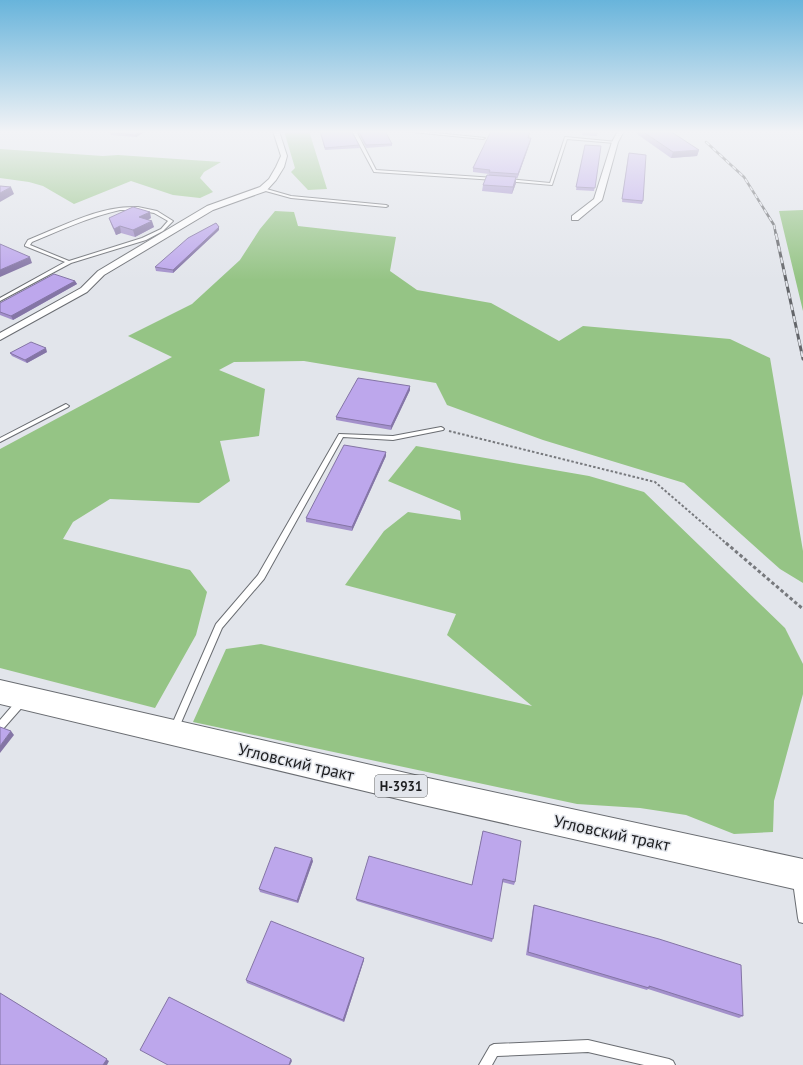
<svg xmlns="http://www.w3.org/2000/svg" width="803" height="1065" font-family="'PT Sans',sans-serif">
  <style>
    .forest { fill: #95c485 }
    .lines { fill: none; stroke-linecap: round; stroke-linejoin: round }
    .lane-casing { stroke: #6a6d72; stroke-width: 2 }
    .street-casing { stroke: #6a6d72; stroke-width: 2 }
    .highway-casing { stroke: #6a6d72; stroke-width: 2 }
    .path-far1 { stroke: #77797d; stroke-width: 2; stroke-dasharray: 2.5 2; stroke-linecap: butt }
    .path { stroke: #77797d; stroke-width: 3; stroke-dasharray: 3.5 2.5; stroke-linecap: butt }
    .lane { fill: #fff; fill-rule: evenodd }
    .street { fill: #fff; fill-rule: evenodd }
    .highway { fill: #fff; fill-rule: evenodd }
    .rail-far1-casing { stroke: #636569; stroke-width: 2.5 }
    .rail-casing { stroke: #636569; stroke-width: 3 }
    .rail-far1 { stroke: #e2e5eb; stroke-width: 1.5; stroke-dasharray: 4.5; stroke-linecap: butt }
    .rail { stroke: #e2e5eb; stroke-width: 2; stroke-dasharray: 6; stroke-linecap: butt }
    .wall { fill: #a390cb }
    .shaded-wall { fill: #8475a5 }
    .building { fill: #bda7ec; stroke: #8475a5 }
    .labels { text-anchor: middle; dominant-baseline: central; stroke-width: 3; stroke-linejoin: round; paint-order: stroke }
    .shield { fill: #e2e5eb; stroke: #585a5d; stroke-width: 1 }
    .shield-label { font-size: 13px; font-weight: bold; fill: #1d1e20 }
    .near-street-label { font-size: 17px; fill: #1d1e20; stroke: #e2e5eb }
  </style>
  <rect width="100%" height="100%" fill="#e2e5eb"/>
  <!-- forest -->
  <path class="forest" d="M284,131H309L327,189L308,190L291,172L295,168Z
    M0,149L103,156L118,155L221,162L204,172L200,178L213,192L200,198L173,195L131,181L74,204L43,186L29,182L0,178Z
    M803,210V311L779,211Z
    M275,211L294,212L298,226L396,237L390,271L417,290L491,303L559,341L583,326L730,339L770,358L803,551V583L780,569L684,483L543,440L447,405L436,383L304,361L234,362L219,370L265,389L259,436L220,441L230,481L199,503L110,499L73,522L63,539L190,570L207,592L196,635L155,708L0,668V449L172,357L128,336L192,304L240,260L260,229Z
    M416,446L589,476L644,492L785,628L803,664V694L774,801L773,832L734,834L686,815L640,808L577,804L193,722L226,649L261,644L532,706L447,635L456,614L345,585L384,531L408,512L461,520L460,511L388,481Z"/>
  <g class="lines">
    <!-- lane casing -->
    <g class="lane-casing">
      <path id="lane" d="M352,131H356L376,170L495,178L497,179L495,180L374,172Z
        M403,131H416L485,138L483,139Z
        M565,137L617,142L615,143L567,139L552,185L506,181V179H507L550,183Z
        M263,188L291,196L386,205L388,206L386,207L291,198L262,190L261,189Z
        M138,207L157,211L173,221L163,231L146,240L71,263L0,301V298L65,262L25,246V245L28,240C58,228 88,212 119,208C126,207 132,207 138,207ZM120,210H138L154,213L168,221L161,229L142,238L69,261L30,245L32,242C61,230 89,217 120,210Z
        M66,404L69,406L68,407L0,442V438Z
        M441,427L443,428L444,429L443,430L393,440L343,437L264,579L222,628L177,732L174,733L171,732L170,729L216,624L258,575L339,434L393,436Z
        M22,697L25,698L26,701L25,704L3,729L0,730V720L19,698Z
        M798,877L802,878L803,882V923L799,922L798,918L793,882L794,878Z
        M588,1040L669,1059L673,1061L675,1065H644L588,1052L497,1056L492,1065H479L490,1046L494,1044Z"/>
    </g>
    <!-- street casing -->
    <g class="street-casing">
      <path id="street" d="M273,131H279L287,156L284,167L276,180L266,191L213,210L104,275L87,292L0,340V333L81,288L98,271L207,206L260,187L269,179L276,167L281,156Z
        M618,131H624L618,142L602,200L578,220H572V216L594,199L612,142Z"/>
    </g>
    <!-- highway casing -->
    <g class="highway-casing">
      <path id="highway" d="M0,680L419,776L803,859V891L419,804L0,704Z"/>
    </g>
    <!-- path-far1 -->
    <path class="path-far1" d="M449,431L655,482L727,544"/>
    <!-- path -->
    <path class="path" d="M726,543L803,609"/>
    <!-- lane -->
    <use href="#lane" class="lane"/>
    <!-- street -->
    <use href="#street" class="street"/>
    <!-- highway -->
    <use href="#highway" class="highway"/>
    <!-- rail-far1 casing -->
    <g class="rail-far1-casing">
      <path id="rail-far1" d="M706,142L744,177L774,225L776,235"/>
    </g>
    <!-- rail casing -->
    <g class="rail-casing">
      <path id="rail" d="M776,234L803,359"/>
    </g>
    <!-- rail-far1 -->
    <use href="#rail-far1" class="rail-far1"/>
    <!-- rail -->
    <use href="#rail" class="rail"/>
  </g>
  <!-- wall -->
  <path class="wall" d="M111,131H146L136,137L111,135L110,132Z
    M320,131H346V132L359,145L360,148L325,150Z
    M583,131H598L597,136L582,135Z
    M638,131H670L699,150L697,156L671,158L637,134Z
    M728,131H739V132Z
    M359,132L392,144V146L366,148L359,134Z
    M530,136L529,138H531L530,143L517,179L516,178V183L512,194L482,191L483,185L489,174L473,172V168Z
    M585,145L601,146L594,191L576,190Z
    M628,156L643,201L642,204L622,202Z
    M109,218H151L148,220L154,227L135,237L121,233L116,235L111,224Z
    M219,230L173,273L156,271L155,267Z
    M75,281L77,284L13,320L0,315V303Z
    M47,352L27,363L12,356L10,353Z
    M410,386V390L391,430L336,420V417Z
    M386,456L352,531L306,522V518Z
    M483,831L515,882L514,885L502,882L492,942L357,901L356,899L472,885Z
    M313,861L298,903L260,892L259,889Z
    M534,905L743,1016L739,1018L648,989L647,990L526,955L533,908Z
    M364,958V960L344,1022L247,983L246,980Z"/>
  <!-- shaded-wall -->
  <path class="shaded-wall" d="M141,131H146L136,137L135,135Z
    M531,138L530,143L517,179L518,174Z
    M699,150L697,156L671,158L673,152Z
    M516,177V183L512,194L513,187Z
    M11,187L14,194L0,202V193Z
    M150,212L151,218L141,223L139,217Z
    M152,221L154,227L135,237L133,230Z
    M120,226L121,233L116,235L114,229Z
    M219,227V230L173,273V270Z
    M30,257L32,263L0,277V270Z
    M75,281L77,284L13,320L11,316Z
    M46,348L47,352L27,363L25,360Z
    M410,386V390L391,430V426Z
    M386,452V456L352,531V527Z
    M11,731L14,735L0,753V746Z
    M312,858L313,861L298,903L297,901Z
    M364,958V960L344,1022L343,1020Z
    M0,993L109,1061L107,1065H103Z
    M291,1059L292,1061L290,1065H289Z"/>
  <!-- building -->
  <path class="building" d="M111,131H141L135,135L110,132Z
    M320,131H346V132H352L359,145L325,148Z
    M368,131H385L392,144L366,145L359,132Z
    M491,131H530L528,138H531L518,174L489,172L490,170L473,168Z
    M642,131H670L699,150L673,152Z
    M585,145L601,146L595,188L576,187Z
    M629,153L646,155L643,201L622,199Z
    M487,175L516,177L513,187L483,185Z
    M0,186L11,187L0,193Z
    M133,207L150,212L139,217L152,221L133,230L120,226L114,229L109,218Z
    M216,223L219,227L173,270L155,267L188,238Z
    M0,244L30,257L0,270Z
    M54,274L75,281L11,316L0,312V303Z
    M31,342L46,348L25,360L10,353Z
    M358,378L410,386L391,426L336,417Z
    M344,445L386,452L352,527L306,518Z
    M0,727L11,731L0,746Z
    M483,831L521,841L515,882L503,879L493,939L356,899L369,856L472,885Z
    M275,847L312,858L297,901L259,889Z
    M534,905L659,939L741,965L743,1016L649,986V988L528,952Z
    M271,921L364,958L343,1020L246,980Z
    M0,993L107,1059L103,1065H0Z
    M169,997L291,1059L289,1065H168L140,1050Z"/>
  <!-- sky -->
  <linearGradient id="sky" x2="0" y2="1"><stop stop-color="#68b4db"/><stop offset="0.47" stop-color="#f2f3f6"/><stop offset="1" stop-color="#f2f3f6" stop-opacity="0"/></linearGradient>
  <rect width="803" height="280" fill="url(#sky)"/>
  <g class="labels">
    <!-- shield labels -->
    <rect class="shield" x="375" y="775" width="52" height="22" rx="3"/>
    <g class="shield-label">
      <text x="401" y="786">Н-3931</text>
    </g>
    <!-- near-street labels -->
    <g class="near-street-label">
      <text transform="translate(296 762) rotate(13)">Угловский тракт</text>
      <text transform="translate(612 833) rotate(12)">Угловский тракт</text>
    </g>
  </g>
</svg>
